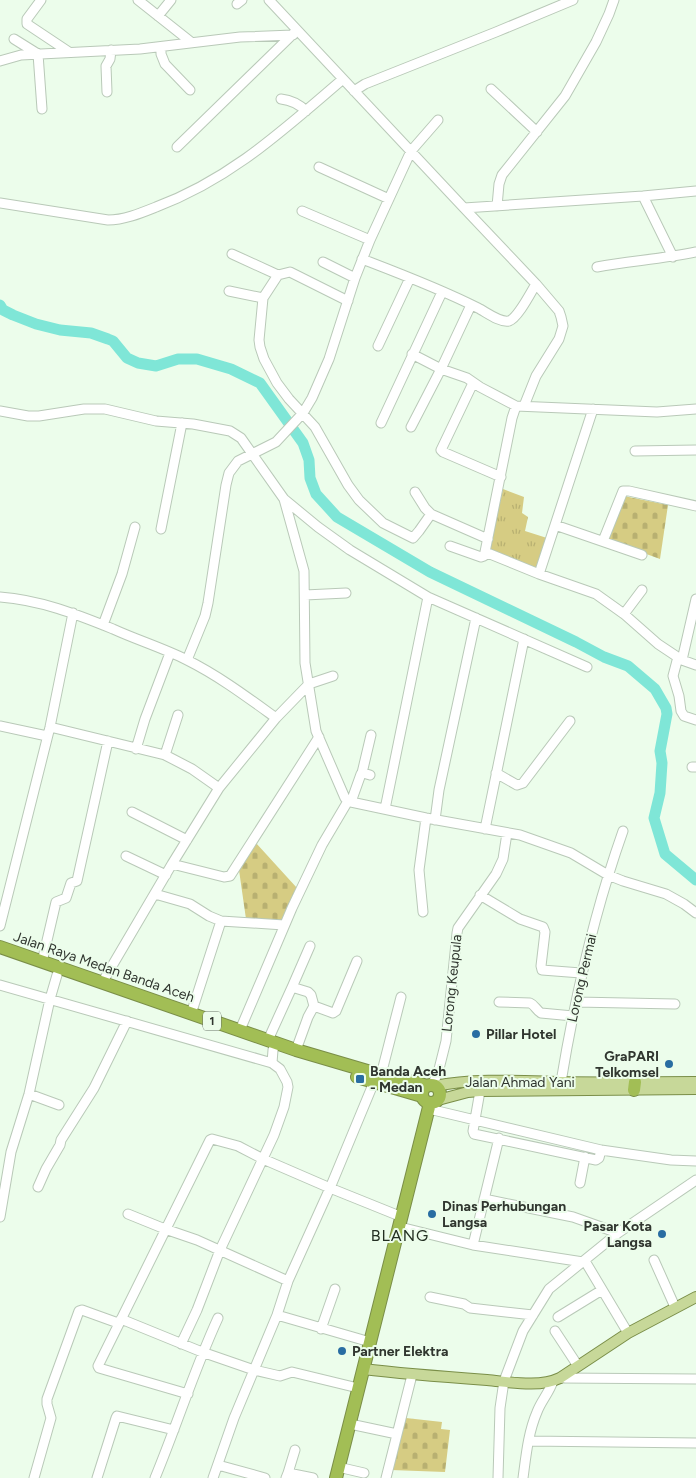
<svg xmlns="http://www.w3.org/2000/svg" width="696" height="1478" font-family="Figtree,sans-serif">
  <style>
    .grass { fill: url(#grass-tufts) }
    .cemetery { fill: url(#cemetery-stones) }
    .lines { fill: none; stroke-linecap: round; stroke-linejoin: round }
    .river { stroke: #7fe6d7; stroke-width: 11 }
    .minor-casing { stroke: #b9c9b8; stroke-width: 11 }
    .major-casing { stroke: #7a8e48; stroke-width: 12 }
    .highway-casing { stroke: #7a8e48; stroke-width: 14 }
    .minor { stroke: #fff; stroke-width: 9 }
    .major { stroke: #c7d899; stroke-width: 10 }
    .highway { stroke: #a2be55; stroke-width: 12 }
    .poi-dot { fill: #296da2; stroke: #ecfdeb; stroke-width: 2 }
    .labels { text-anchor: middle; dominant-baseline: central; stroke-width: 4; stroke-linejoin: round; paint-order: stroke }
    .shield { fill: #ecfdeb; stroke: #687267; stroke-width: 1 }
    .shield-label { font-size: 12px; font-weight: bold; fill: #30362f }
    .street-label { font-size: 14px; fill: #30362f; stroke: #ecfdeb }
    .poi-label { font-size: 14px; font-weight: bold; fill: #30362f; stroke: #ecfdeb; text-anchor: start }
    .quarter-label { font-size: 16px; letter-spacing: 1px; fill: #232f22; stroke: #ecfdeb }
  </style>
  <defs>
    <pattern id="grass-tufts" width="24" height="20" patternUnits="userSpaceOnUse" patternTransform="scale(1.25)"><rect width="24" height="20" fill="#d6cc83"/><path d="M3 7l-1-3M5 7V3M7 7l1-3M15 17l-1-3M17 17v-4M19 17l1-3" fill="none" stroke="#b8b071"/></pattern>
    <pattern id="cemetery-stones" width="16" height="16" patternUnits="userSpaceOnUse" patternTransform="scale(1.25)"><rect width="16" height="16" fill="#d6cc83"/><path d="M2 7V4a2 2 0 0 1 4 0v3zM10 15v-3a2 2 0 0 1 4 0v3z" fill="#b8b071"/></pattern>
  </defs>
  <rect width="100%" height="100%" fill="#ecfdeb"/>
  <!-- grass -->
  <path class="grass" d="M503,489L524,497L522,513L528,517L525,531L547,538L538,570L489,551Z"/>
  <!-- cemetery -->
  <path class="cemetery" d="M624,496L668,505L660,559L608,540Z
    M256,843L297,888L283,920L246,919L239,870Z
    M406,1418L442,1422L441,1429L450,1430L445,1472L391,1470Z"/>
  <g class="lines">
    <!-- river -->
    <path class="river" d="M0,305L3,310L13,315L36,324L60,330L91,333L108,339L113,341L127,358L138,363L156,366L178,359H197L231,369L260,383L303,443L309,460L310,478L316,494L337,517L430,572L576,642L604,657L628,666L655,689L666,708L667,714L660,751L662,763L660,793L654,818L665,854L696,880"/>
    <!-- minor casing -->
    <g class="minor-casing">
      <path id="minor" d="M41,0L27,19V24L69,52
        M138,0L191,42
        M269,0L464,208L643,196L696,191
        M237,4L242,0
        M158,16L171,0
        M14,39L38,54L42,109
        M161,47V54L165,64L190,90
        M0,61L21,55L140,49L240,37L293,35
        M491,89L537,132
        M354,91L365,84L496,32L573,0
        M107,92L106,66L110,59L111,50
        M281,99C290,100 299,104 306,111
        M177,147L295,32
        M319,167L389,199
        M643,196L673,257
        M0,203L108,220C124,220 141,213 156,207C231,179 283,130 343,79
        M497,206L499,184L502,175L565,96L596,42L609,14L614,0
        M464,208L536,284L559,311L561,317L563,326L559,339L536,376L524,406
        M302,211L370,240
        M232,254L278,275
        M362,259C401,274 441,289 478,308C486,312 500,323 509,321C518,318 531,292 536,284
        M323,262L355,278
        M597,267C630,261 663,259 696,252
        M229,291L263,298
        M348,301L290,272L278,275L263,298L259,340L260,347L264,359L277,383L289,399L315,427L348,485L359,500L383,523L413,538L419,531L431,514
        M378,346L410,278
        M412,354L441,369L467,378L480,387L516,406
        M473,383L441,450L443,452L501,477
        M696,409L657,412L516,406L512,418L485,552L539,574L596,594L624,614L658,644L682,660L696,665
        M0,411L28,416H39L84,409H105L156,421L193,424L230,431L241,438L284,499L318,527L350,550L428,597
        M381,423L442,292
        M411,427L441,369L471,305
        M635,451L696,450
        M415,492L425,508L431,514L488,539
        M284,499L304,571L305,663L316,731L345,798L351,802L426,818L520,835L571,853L608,875L623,881L666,894L684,904L696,913
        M555,525L642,555
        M161,529L182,423
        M603,541L623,491H629L696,506
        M450,546L481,557L484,556L485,552
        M539,574L593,409
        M305,595L346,593
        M0,597C40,600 76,614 113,629C137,640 163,648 187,660C219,676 247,697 276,718
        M624,614L642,590
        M103,625L122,574L135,527
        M678,657L673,676L679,696L681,711L684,716L696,720
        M187,660L205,616L208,603L226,485L229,473L238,461L276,442L303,413L312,398L329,359L355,278L370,240L411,151L438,120
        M682,660L696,599
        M0,726L47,736
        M50,727L165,755L192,769L219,788
        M136,749L145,719L170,653
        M165,755L178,715
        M692,767H696
        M362,773L371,735
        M496,773L517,785L523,783L570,721
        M351,802L361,774L363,773L370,775
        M385,809L428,597L587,667
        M132,812L187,840
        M435,820L439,790L476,618
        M485,829L524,639
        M126,856L166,875
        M172,864L224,877L230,876L319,737
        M155,894L190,904L209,916L221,921
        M480,895L520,919L543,927L545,932L541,966L542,970L581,973
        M423,912L419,870L426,818
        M0,926L50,727L73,613
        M310,946L293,985L295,988L308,992L311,995L314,1006
        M42,962L56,902L66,898L71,883L77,881L108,741
        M102,983L172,864L219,788L276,718L309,684L333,676
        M0,985L272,1063
        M499,1002L530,1003C535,1005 536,1010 541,1013L573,1016
        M576,1002L675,1004
        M191,1014L221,921L284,925
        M240,1030L292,908L322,845L348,801
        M268,1040L293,985
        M296,1050L308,1017L314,1006L333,1013L336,1011L357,961
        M381,1075L401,997
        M561,1082C575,997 594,913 623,831
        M432,1085L438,1073L446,1041L457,933L458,928L496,874L503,859L507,833
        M480,1091L473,1131L474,1134L596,1160L599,1158L601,1150
        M29,1094L59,1105
        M429,1109L601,1150L671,1160L696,1161
        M580,1183L585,1157
        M38,1187L46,1169L60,1145L61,1140L94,1088L127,1021
        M484,1199L573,1217L618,1233
        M128,1214L165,1229L197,1240L288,1281
        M0,1217L11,1152L29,1094L50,999L57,975
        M400,1227L473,1245L583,1262
        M473,1245L499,1138
        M654,1260L675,1307
        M585,1261L628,1333
        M430,1297L464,1304L470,1308L533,1315
        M277,1315L370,1342
        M558,1317L602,1290
        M121,1319L202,1352L254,1370L280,1376L292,1372L358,1388
        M321,1329L335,1289
        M555,1331L578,1366
        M181,1344L197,1310L220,1250L274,1135L284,1107L288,1087L287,1082L280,1069L272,1063L273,1050L276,1043
        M560,1378L696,1379
        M188,1394L99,1368L98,1366L210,1140L212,1139L238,1146L263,1159L330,1188L402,1217
        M350,1424L397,1434
        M529,1441L696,1443
        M218,1465L265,1478
        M338,1467L364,1473
        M288,1473L295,1450
        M34,1478L51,1418L47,1404V1399L79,1311L82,1310L118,1323
        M97,1478L116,1418L117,1416L174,1430
        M155,1478C177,1425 194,1370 218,1318
        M213,1478L234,1418L277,1315L288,1281L330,1188L374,1082
        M286,1478L288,1473L313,1478
        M386,1478L412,1375
        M498,1478L500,1408L504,1381L523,1331L549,1289L618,1233L696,1180
        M523,1478C526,1456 528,1433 537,1412C541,1401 549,1393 553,1381"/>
    </g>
    <!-- major casing -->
    <g class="major-casing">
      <path id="major" d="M435,1086C473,1078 522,1081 561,1082C606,1083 651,1082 696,1082
        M438,1100L468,1092L480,1091L696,1089
        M363,1369C405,1374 446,1377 487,1380C510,1382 539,1388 560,1378L628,1333L696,1297"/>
    </g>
    <!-- highway casing -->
    <g class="highway-casing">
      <path id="highway" d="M0,947L296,1050L381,1075L417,1083L427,1086
        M357,1077L422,1096
        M422 1094a9 9 0 1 1 18 0a9 9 0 1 1-18 0Z
        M634,1090L635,1082
        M336,1478L430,1103"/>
    </g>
    <!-- minor -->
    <use href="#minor" class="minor"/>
    <!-- major -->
    <use href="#major" class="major"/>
    <!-- highway -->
    <use href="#highway" class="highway"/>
  </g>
  <!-- markers -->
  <g class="poi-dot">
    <circle cx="476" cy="1034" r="5"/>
    <circle cx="669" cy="1064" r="5"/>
    <rect x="355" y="1074" width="10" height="10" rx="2.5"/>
    <circle cx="432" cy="1214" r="5"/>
    <circle cx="662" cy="1234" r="5"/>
    <circle cx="342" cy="1351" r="5"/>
  </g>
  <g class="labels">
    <!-- shield labels -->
    <rect class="shield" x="203" y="1011.5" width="18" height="19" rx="4"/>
    <g class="shield-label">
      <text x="212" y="1021">1</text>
    </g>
    <!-- street labels -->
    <g class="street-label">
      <text transform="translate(104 967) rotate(19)">Jalan Raya Medan Banda Aceh</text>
      <text transform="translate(582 978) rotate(-77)">Lorong Permai</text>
      <text transform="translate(452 983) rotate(-84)">Lorong Keupula</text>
      <text x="520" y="1082">Jalan Ahmad Yani</text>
    </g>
    <!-- poi labels -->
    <g class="poi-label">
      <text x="486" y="1034">Pillar Hotel</text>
      <text x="659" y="1056" text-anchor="end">GraPARI<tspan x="659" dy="16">Telkomsel</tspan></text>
      <text x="370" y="1071">Banda Aceh<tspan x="370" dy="16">- Medan</tspan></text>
      <text x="442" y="1206">Dinas Perhubungan<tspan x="442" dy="16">Langsa</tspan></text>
      <text x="652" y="1226" text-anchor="end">Pasar Kota<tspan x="652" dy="16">Langsa</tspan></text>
      <text x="352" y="1351">Partner Elektra</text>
    </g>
    <!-- quarter labels -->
    <g class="quarter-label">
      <text x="400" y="1235">BLANG</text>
    </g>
  </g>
</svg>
